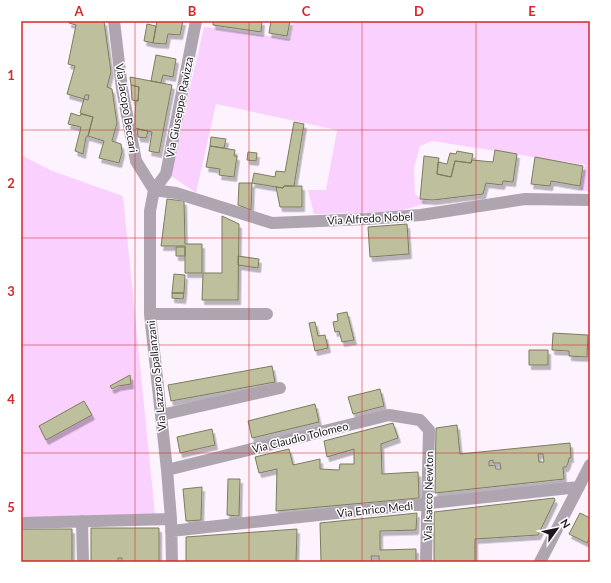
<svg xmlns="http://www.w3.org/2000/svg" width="611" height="583" font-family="Lato,sans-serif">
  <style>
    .green { fill: #fad0fe }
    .building { fill: #bebf9d; stroke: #7c7c5d; fill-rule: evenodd; filter: url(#shadow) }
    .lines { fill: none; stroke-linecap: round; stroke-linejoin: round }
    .minor { stroke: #afa5b0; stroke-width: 12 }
    .grid { fill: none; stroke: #d62828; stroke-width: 1; stroke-opacity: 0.55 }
    .labels { text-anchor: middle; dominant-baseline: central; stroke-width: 3; stroke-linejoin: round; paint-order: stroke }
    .street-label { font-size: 11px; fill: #1f1620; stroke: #fff }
    .neatline { fill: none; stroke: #d62828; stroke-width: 1.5 }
    .grid-label { font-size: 13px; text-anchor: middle; font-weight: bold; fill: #d62828 }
  </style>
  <defs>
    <filter id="shadow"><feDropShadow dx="2.5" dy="4.5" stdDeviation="0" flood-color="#0004"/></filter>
  </defs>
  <rect width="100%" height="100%" fill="#fdf3fe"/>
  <!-- green -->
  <path class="green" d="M294,21H590V192L579,189L585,165L432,141L420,146L414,168L415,194L426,203L397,212L314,214L308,190H326L337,130L216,104L196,193L170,175L204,27L290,39Z
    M21,155L52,171L123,196L155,514L21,519Z"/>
  <!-- building -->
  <path class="building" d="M69,21H104L111,72L107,87L112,89L117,123L112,141L121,144L122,152L119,163L99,158L104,141L88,136L93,117L80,113L84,99L88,100L89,95H85L84,99L67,94L75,66L68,64L76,25L69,23Z
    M157,21H183L180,35L168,34L166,44L153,43Z
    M213,21H262L261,32L213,25Z
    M271,21H290L287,36L269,33Z
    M147,24L156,26L153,43L144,41Z
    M156,55L176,59L173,77L163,75L161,83L151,81Z
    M130,77L172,85L159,153L149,151L152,132L135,128V115L136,100L138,101L139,87L131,85Z
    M131,85L139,87L138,101L132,100Z
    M71,113L80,116L81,114L93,117L88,136L86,137L83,154L75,151L81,127L68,124Z
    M294,122L304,124L294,186H284L283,188L252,183L254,173L275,177L276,171L285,172Z
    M137,129L148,131L146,138L138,137Z
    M211,137L226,139L224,148L210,146Z
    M210,146L235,150L234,156H237L234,177L219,175L220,169L206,167Z
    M495,150L517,154L513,182L503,181L502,185L486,183L483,194L433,200L420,199L424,156L439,158L437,174L451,177L455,161L471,163L472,160L493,162Z
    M457,151L473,154L471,163L455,161L451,177L437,174L438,162L447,164L450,153L456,154Z
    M248,152L257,153L256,161L247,160Z
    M535,157L583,166L580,186L551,181L550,186L531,184Z
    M239,183H252L251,210L238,205Z
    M284,186H302V207H280L276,187L283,188Z
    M167,199L184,201L185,244H202V273H185V246H161Z
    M222,216L239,224L238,300H202L203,273H222Z
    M407,224L409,254L370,257L368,227Z
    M176,247H185V256H176Z
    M238,256L259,259L258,268L238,265Z
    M174,274L185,275L184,293H172Z
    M172,293H184L183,299L172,298Z
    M347,312L354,340L342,342L339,331L335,332L333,322L338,321L337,314Z
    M315,322L318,336L325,335L328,348L315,351L309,323Z
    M553,333L588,335L587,357L569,356V351L552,350Z
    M529,350H548V365H529Z
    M272,366L275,382L171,401L168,385Z
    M130,375L131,384L118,386L112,389L110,386Z
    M380,389L384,406L353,414L348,397Z
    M84,401L92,415L46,440L39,426Z
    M315,404L319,422L252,438L248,421Z
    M393,423L398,438L381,444L382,474L418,472L419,498L276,511L277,469L259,473L255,457L289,449L293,465L320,459V469L339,470L340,464H354V449L327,457L324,441Z
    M457,425L460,454L570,443L571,458H569L568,463L566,467H563L564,479L435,493L436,428ZM538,454H543L544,462H539ZM493,460V463H500L501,469H496L495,465L489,466V461Z
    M212,429L215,445L180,453L177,437Z
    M228,479H240L239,516L227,515Z
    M202,487L201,520L186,521L183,489Z
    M554,498L555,500L538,535L475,539V562H434V512Z
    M417,513L416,530L380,531V550L416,549V562H379V556H371L372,562H321L320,523Z
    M580,513L590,518V537L587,543L569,534Z
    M91,528H159V562H122V558H118V562H91Z
    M21,529H72V562H21Z
    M297,529L296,562H186V537Z"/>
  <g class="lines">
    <!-- minor -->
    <path class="minor" d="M114,21L122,89L136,161L154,190
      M154,190L176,193L272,223L367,219L421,215L525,199L590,200
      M150,314H267
      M161,415L280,388
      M167,470L389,415L420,420L429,430L426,562
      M82,521L83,562
      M21,523L171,519
      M171,531L579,487
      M172,562L171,519L167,470L150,314V211L154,190L166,174L196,21
      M540,562L590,465"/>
  </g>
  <!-- grid -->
  <path class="grid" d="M135,21V562M249,21V562M362,21V562M476,21V562M21,130H590M21,238H590M21,345H590M21,453H590"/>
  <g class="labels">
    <!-- street labels -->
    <g class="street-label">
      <text transform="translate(179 107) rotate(-79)">Via Giuseppe Ravizza</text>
      <text transform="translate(127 108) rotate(81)">Via Jacopo Beccari</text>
      <text transform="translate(370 218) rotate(-3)">Via Alfredo Nobel</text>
      <text transform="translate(156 376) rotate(-96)">Via Lazzaro Spallanzani</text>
      <text transform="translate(300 437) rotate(-14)">Via Claudio Tolomeo</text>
      <text transform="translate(428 496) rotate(-89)">Via Isacco Newton</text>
      <text transform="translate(375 509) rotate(-6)">Via Enrico Medi</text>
    </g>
  </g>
  <!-- border -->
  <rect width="611" height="583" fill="none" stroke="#ffffff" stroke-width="44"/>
  <!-- north arrow -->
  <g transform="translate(557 529) rotate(57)" stroke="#ffffff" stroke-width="3" paint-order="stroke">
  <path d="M0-3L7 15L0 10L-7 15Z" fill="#1f1620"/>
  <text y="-6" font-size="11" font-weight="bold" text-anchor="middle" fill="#1f1620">N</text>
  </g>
  <rect x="22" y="22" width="567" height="539" class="neatline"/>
  <g class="grid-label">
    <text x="79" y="16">A</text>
    <text x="192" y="16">B</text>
    <text x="306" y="16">C</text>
    <text x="419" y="16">D</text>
    <text x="532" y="16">E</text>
    <text x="11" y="80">1</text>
    <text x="11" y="188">2</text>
    <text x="11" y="296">3</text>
    <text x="11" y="404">4</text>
    <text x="11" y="512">5</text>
  </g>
</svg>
